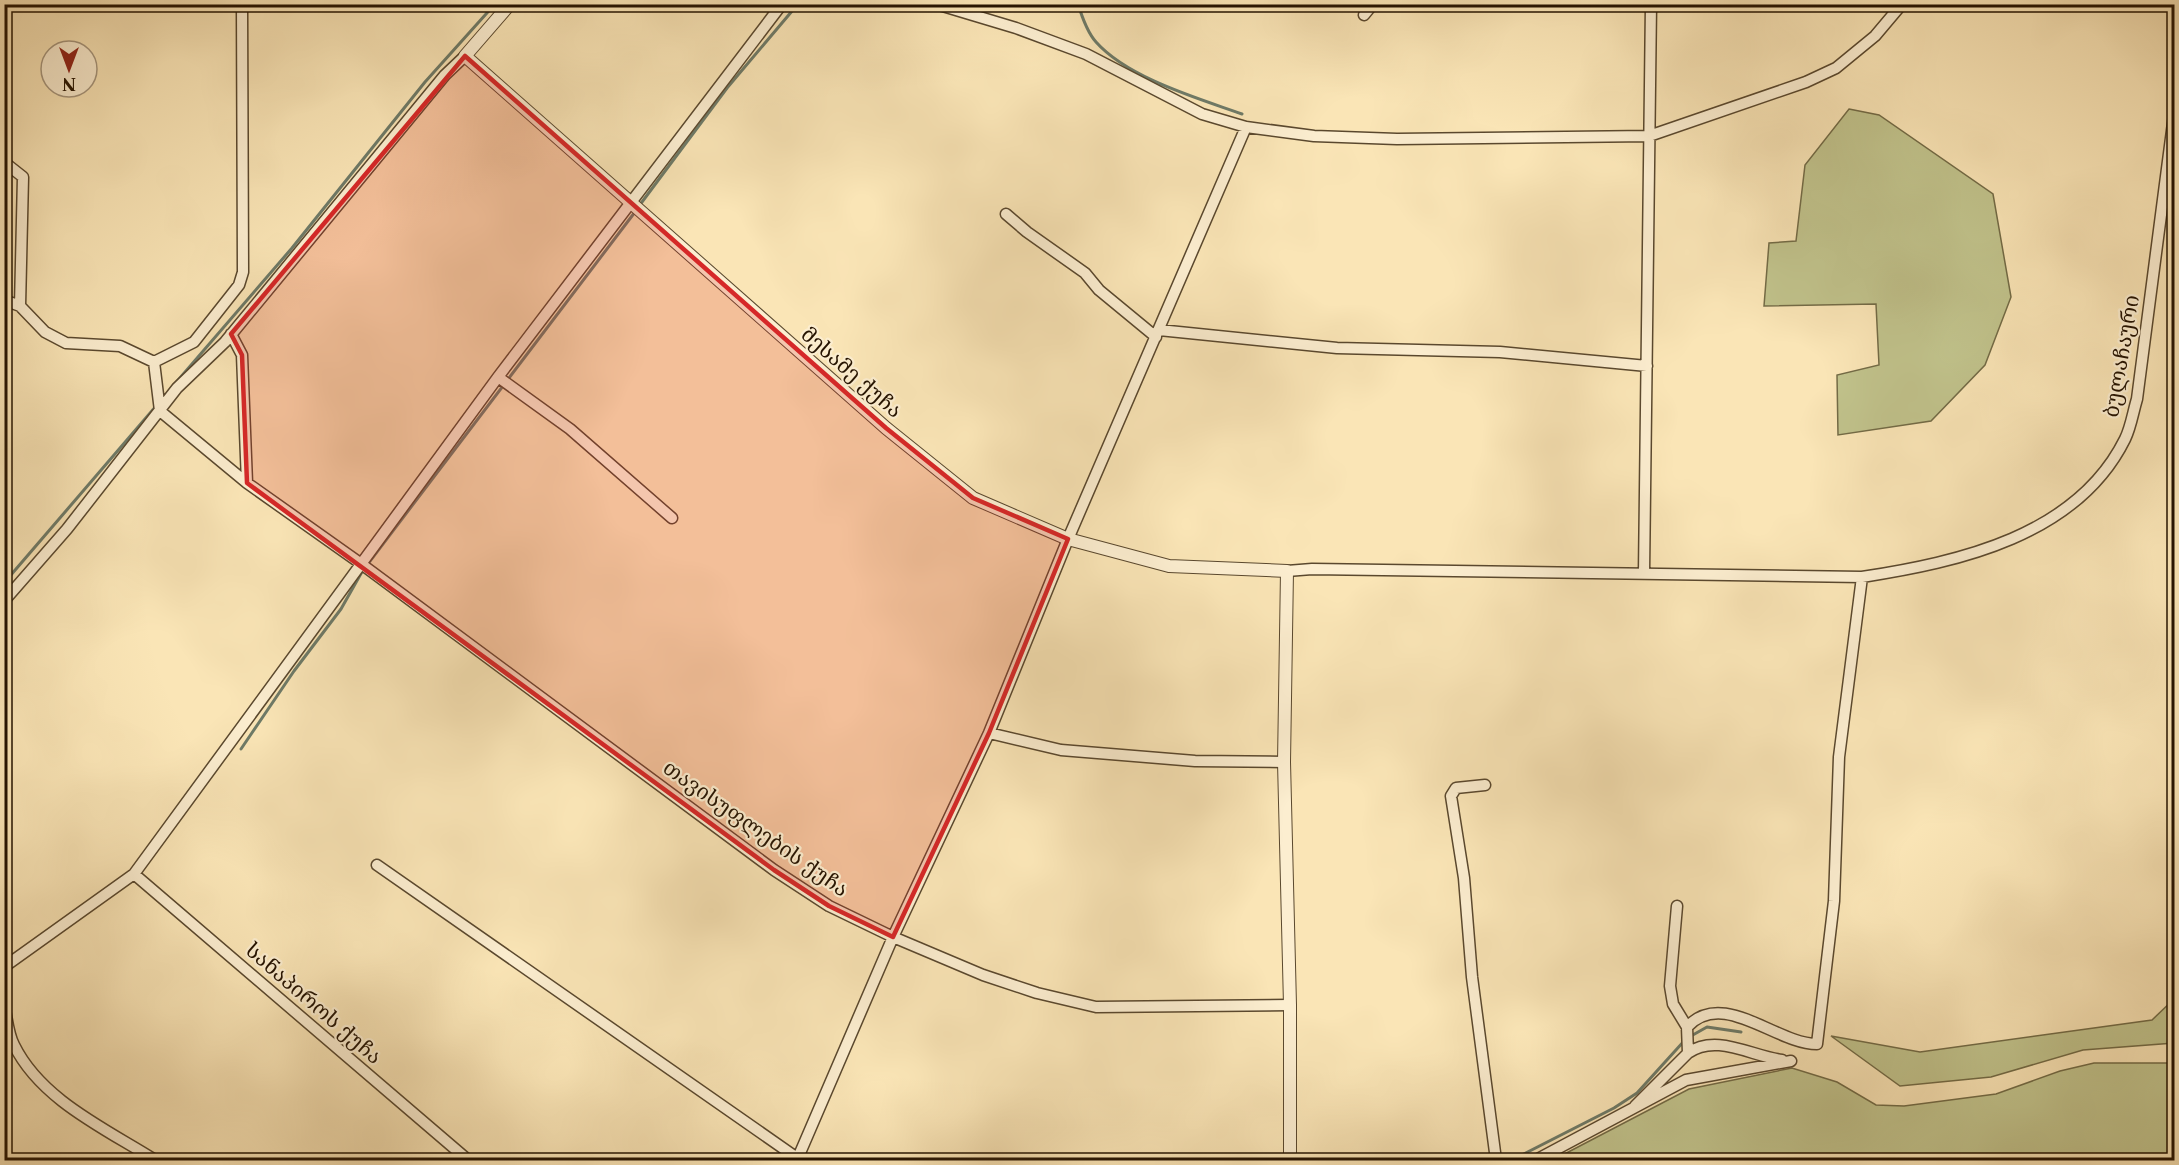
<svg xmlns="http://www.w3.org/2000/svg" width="2179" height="1165" font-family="'Libre Caslon Text','Noto Serif Georgian',serif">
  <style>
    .green { fill: #c1c38c; stroke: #736b46; stroke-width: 1.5 }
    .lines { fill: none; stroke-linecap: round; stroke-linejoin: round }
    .stream { stroke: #6e7a67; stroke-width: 3 }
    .minor-casing { stroke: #5a482e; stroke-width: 13 }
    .tertiary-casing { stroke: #5a482e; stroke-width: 14 }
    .minor { stroke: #fceed0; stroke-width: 10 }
    .tertiary { stroke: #fceed0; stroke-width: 12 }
    .marked { fill: #d62828; fill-opacity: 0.2; stroke: #d62828; stroke-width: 4.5; stroke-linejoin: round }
    .labels { text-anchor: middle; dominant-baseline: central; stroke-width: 4.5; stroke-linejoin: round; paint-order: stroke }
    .street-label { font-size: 21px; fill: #251301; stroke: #fceed0 }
  </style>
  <rect width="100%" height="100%" fill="#fae5b6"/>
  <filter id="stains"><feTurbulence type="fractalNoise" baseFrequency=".00333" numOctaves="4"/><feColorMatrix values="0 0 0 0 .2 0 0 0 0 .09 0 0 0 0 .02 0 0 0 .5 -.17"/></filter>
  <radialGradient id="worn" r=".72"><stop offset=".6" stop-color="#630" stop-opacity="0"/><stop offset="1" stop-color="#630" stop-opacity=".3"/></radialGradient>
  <!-- green -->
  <path class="green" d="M1849,109L1879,115L1993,194L2011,297L1985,365L1931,421L1838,435L1837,375L1879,365L1876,304L1764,306L1769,243L1796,241L1805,165Z
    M2174,999V1043L2083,1050L1991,1077L1900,1086L1831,1036L1920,1052L2152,1020Z
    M2094,1063H2174V1160H1553L1689,1089L1792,1068L1837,1082L1876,1105L1904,1106L1996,1094L2060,1071Z"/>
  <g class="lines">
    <!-- stream -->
    <path class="stream" d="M1078,4C1082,17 1087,32 1096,42C1128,78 1197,98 1242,114
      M639,206L727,88L798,4
      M173,386L292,248L425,82L495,4
      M367,565L635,212
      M4,583L157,405
      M241,749L294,671L341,609L363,570
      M1691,1036L1707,1027L1741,1032
      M1512,1160L1614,1108L1637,1093L1685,1040"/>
    <!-- minor casing -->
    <g class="minor-casing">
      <path id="minor" d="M936,4L1016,28L1086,54L1202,114L1246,127L1314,136L1397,139L1649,136L1806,82L1836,68L1875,36L1902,4
        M1364,15L1373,4
        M4,162L23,177L20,306L45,332L66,343L120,346L154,362L160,411L247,483L360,563L774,870L829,906L893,937L983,975L1037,993L1096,1007L1290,1005
        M1006,214L1027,232L1085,273L1099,290L1156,337
        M4,300L20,306
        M1159,330L1337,348L1500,352L1647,366
        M231,334L242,355L247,483
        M154,362L194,342L239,285L243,272L242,4
        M498,377L570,429L672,518
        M1287,571L1312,569L1862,577C1959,562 2077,536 2125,439C2131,427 2133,412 2137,399L2174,115
        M1644,573L1651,4
        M4,601L67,529L177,388L225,342L445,75L465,56
        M989,733L1061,750L1195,761L1284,762
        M1485,785L1456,788L1451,796L1464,878L1472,977L1496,1160
        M377,865L800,1160
        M134,874L468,1160
        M1677,906L1670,986L1673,1004L1687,1027
        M4,967L134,874L498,377L782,4
        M4,1005C7,1018 8,1034 14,1045C41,1100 106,1129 155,1160
        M1688,1053C1716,1033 1751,1056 1782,1060
        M1635,1106L1688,1053L1687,1027C1723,988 1776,1044 1817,1044L1834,901L1839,757L1862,577
        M797,1160L893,937L989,733L1068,539L1246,127
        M1536,1160L1686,1080L1791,1061"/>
    </g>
    <!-- tertiary casing -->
    <g class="tertiary-casing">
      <path id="tertiary" d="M510,4L465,56L886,428L973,498L1068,539L1169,566L1287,571L1284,762L1290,1005V1160"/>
    </g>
    <!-- minor -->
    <use href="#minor" class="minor"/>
    <!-- tertiary -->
    <use href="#tertiary" class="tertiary"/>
  </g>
  <!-- marked area -->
  <path class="marked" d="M465,56L886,428L973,498L1068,539L989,733L893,937L829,906L774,870L247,483L242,355L231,334Z"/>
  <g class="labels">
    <!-- street labels -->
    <g class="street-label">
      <text transform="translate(2121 356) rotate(-80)">ბულაჩაური</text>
      <text transform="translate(852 372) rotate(41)">მესამე ქუჩა</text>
      <text transform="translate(756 828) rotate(35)">თავისუფლების ქუჩა</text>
      <text transform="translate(314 1003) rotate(41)">სანაპიროს ქუჩა</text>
    </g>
  </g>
  <!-- margin -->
  <rect width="2179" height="1165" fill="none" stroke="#fae5b6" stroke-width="24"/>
  <rect x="6" y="6" width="2167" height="1153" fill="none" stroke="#251301" stroke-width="3"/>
  <rect x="12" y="12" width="2155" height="1141" fill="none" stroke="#251301" stroke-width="1.5"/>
  <!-- north arrow -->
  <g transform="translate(69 69) rotate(180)"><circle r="28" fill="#fceed0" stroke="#a6967d" stroke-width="1.5"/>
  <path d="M0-4.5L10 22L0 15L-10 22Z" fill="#8f2418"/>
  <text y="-9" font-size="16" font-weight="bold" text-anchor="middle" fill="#251301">N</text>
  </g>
  <rect width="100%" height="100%" filter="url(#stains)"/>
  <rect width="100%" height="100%" fill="url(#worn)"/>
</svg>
